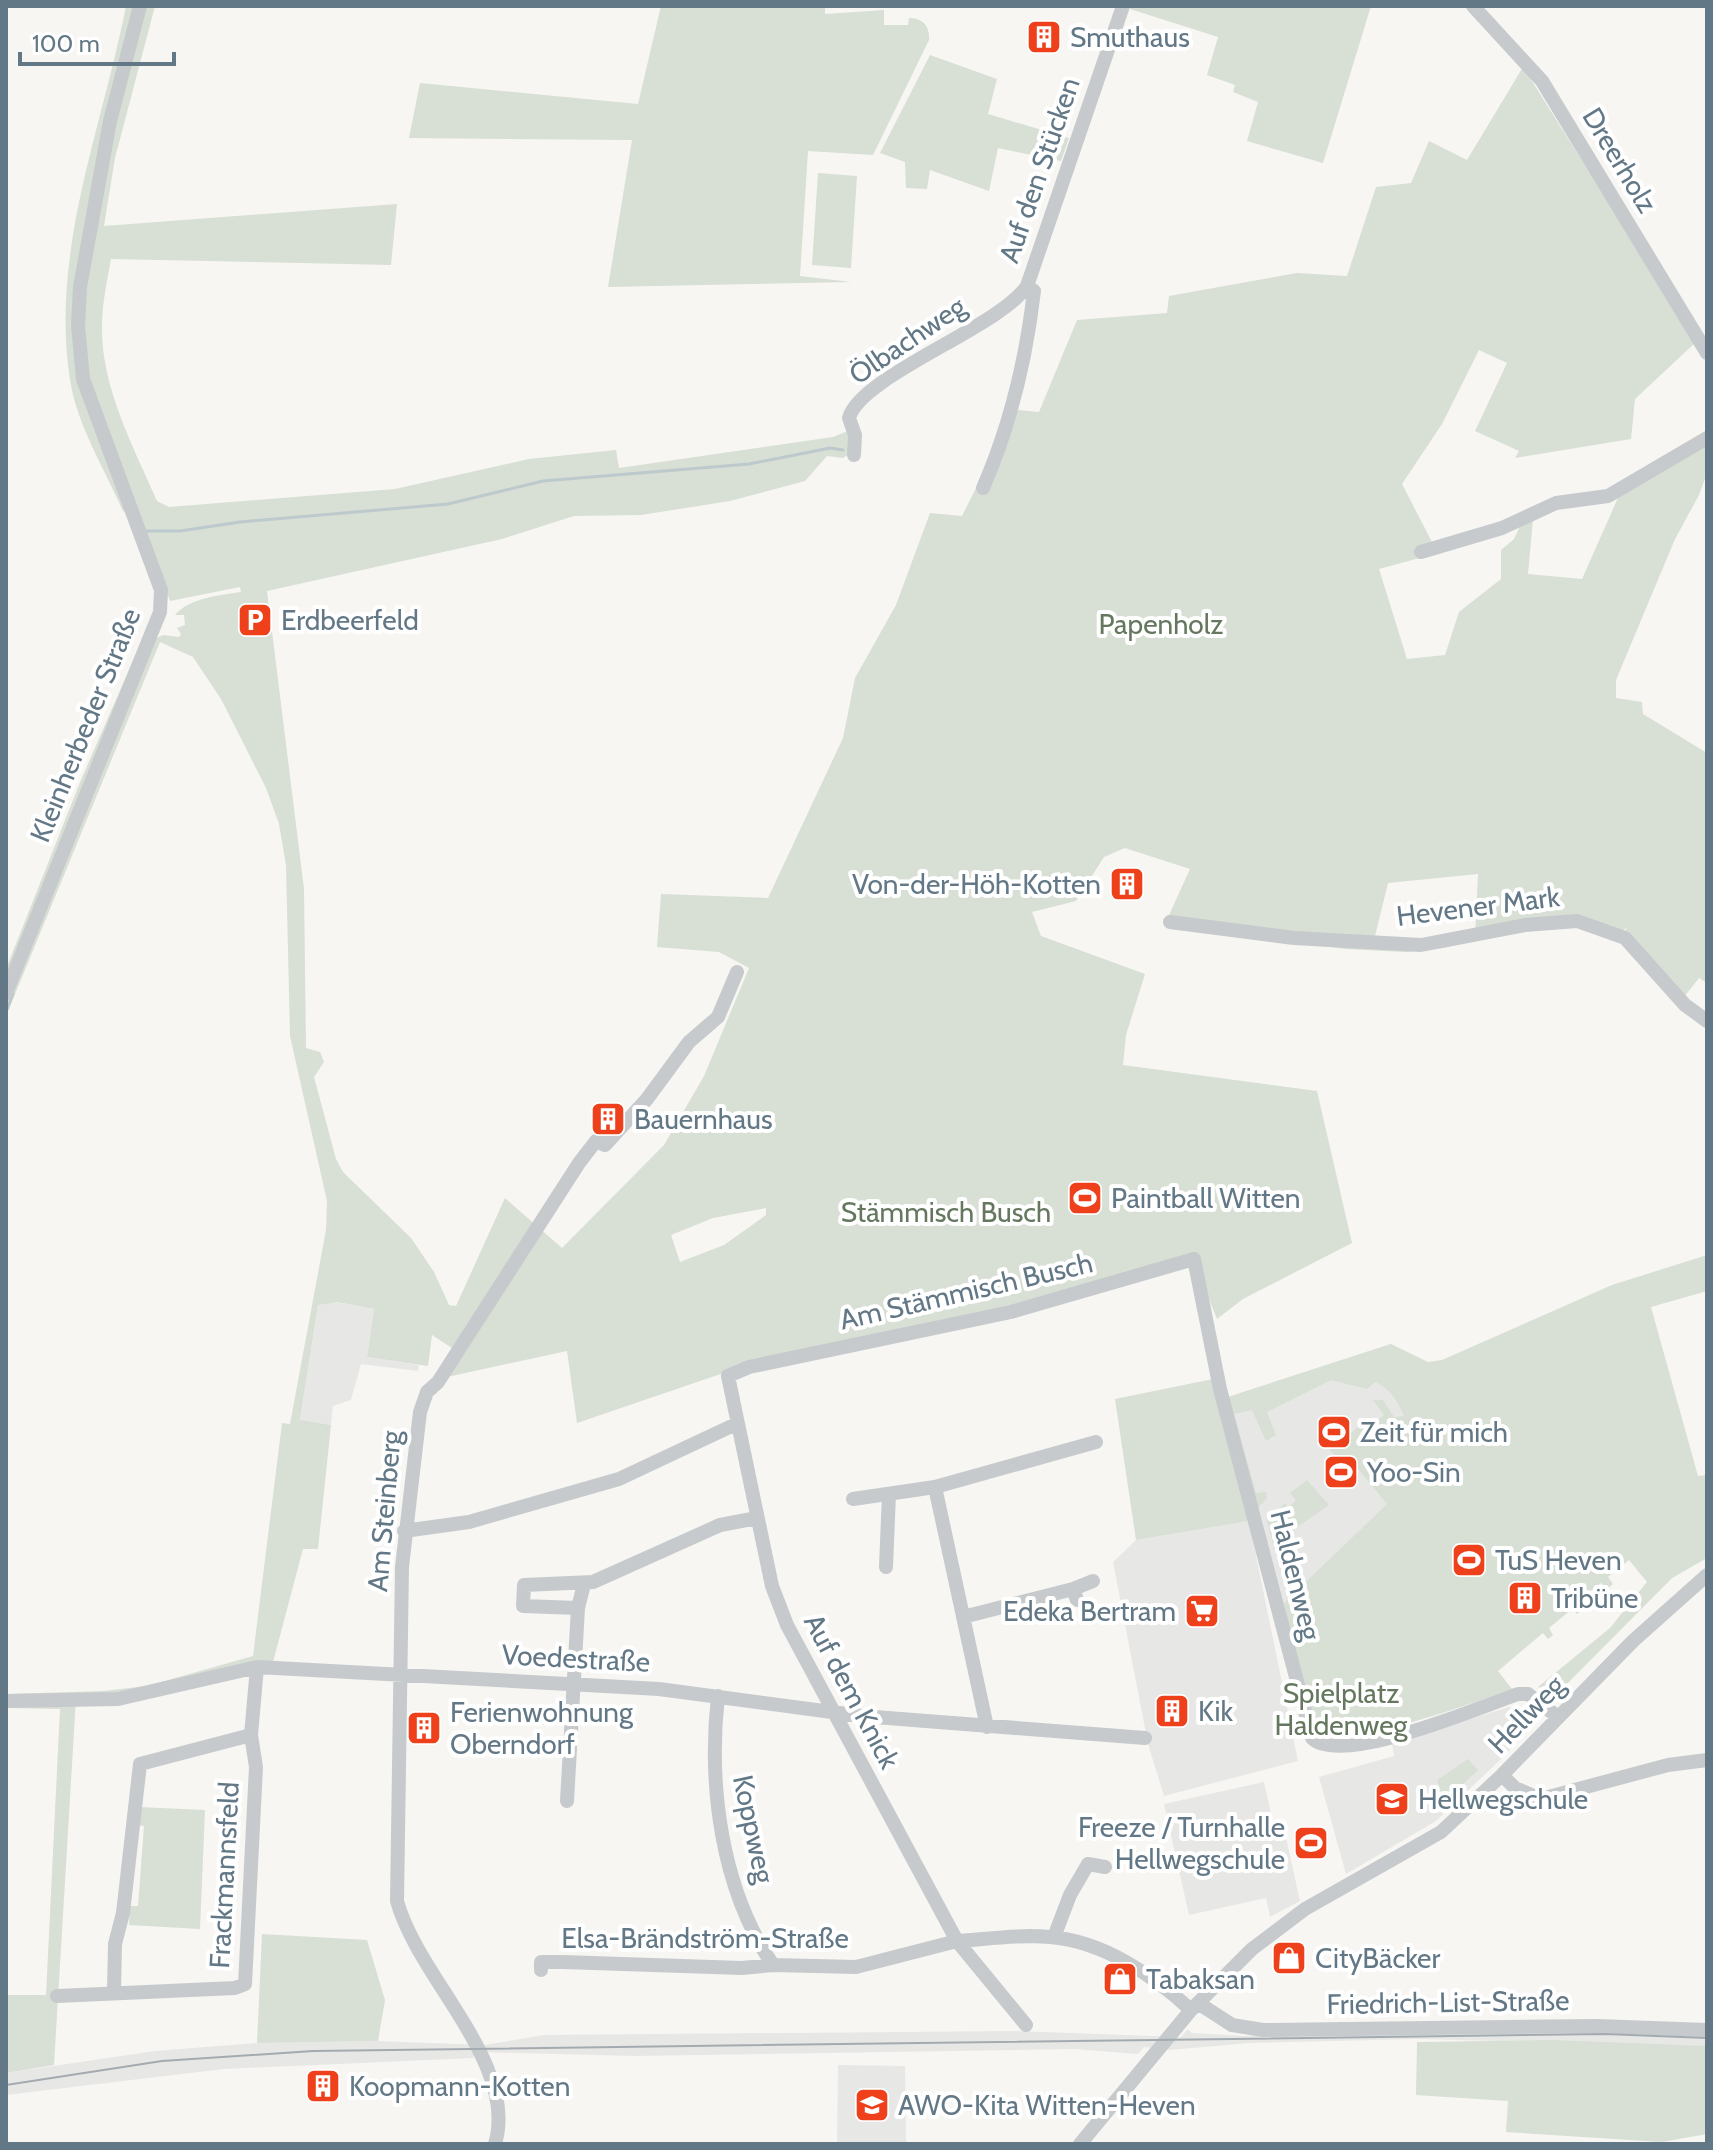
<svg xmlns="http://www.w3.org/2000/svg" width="1713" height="2150" font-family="Cabin,sans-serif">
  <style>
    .built { fill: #e7e8e6 }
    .green { fill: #d8dfd4; fill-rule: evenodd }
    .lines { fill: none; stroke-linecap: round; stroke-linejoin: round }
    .stream { stroke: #bcc9cd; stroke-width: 3 }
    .minor { stroke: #c6cacd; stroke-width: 14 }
    .tram { stroke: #a4abb0; stroke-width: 2 }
    .labels { text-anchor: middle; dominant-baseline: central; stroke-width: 8; stroke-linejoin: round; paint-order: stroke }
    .poi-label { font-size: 28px; fill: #637886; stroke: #fff; text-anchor: start }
    .street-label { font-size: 28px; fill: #637886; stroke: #fff }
    .park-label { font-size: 28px; fill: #65785f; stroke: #fff }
  </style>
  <rect width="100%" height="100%" fill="#f7f6f3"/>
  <!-- built -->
  <path class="built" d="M319,1299L374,1309L367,1357L419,1365L418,1371L361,1364L351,1400L333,1406L331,1425L300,1421Z
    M1391,1344L1463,1436L1284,1603L1228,1397Z
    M1249,1521L1298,1761L1164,1796L1148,1744L1113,1562L1136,1540Z
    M1509,1707L1526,1712L1533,1726L1500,1760L1436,1821L1346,1874L1319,1777L1394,1756L1392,1743Z
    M1264,1782L1276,1835L1285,1833L1300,1901L1270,1917L1266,1898L1189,1915L1164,1804Z
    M1188,2029L1192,2033L1245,2036L1627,2032L1707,2036V2046L1417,2039L1250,2043L1169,2050L1144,2047L1138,2054L1074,2049L635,2056L475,2052L473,2058L224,2069L6,2095V2073L155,2051L257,2043L378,2041L484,2045L544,2035L1013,2031L1181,2037Z
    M838,2065L905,2066L906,2144H837Z"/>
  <!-- green -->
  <path class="green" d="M126,6H155L115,158L104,226L397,204L391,265L111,259C107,281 102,304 102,326C101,387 133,446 157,501L169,507L395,489L529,459L616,450L619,468L833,437L848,431L849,454L843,458L827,456L805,481L730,501L641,515L574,516L502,539L267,591L304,889L306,1048L320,1052L324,1062L314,1077L336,1159L343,1172L411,1238L434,1272L449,1305L456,1306L505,1198L562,1248L664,1145L704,1076L749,968L719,952L657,947L661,894L768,898L843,738L855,678L896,605L930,513L962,516L1000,440L1007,409L1039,412L1077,320L1167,313L1169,296L1297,273L1347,276L1376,187L1411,183L1429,141L1467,160L1523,67L1696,342L1635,399L1631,439L1515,458L1519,451L1475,431L1507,363L1479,350L1442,424L1402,484L1432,542L1423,557L1379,569L1407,659L1445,655L1459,612L1501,579V550L1514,539L1521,524L1533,519L1528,574L1582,579L1621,491L1707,441V473L1699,495L1675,539L1616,680V698L1642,702L1643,714L1707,753V983L1699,978L1684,997L1620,938L1627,928L1621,931L1583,919L1443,948L1406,952L1345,949L1164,926L1190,869L1125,848L1104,857L1076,901L1032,912L1041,936L1145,974L1126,1035L1123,1065L1317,1091L1352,1243L1243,1299L1217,1319L1192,1256L969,1319L744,1366L577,1423L567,1351L447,1377L461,1354L432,1335L428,1366L367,1357L374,1309L337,1302L318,1305L300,1420L331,1425L318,1549H303L273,1662L123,1694L76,1698L54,2065L6,2073V1995H46L60,1709L6,1708V1694L103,1691L147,1686L253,1656L282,1423L290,1424L326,1230L327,1201L290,1036L286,865L279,824L266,788L221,699L193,657L160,642L6,1016V969L81,780L144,635L155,639L163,635L179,637L181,634L177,628L185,625L184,615H175C189,598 221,595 241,592L240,587L170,601L140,517L123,511C105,470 77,425 70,380C50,252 102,129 126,6ZM1478,874L1475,937L1395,946L1375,936L1388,883ZM766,1208V1215L724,1245L680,1262L671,1235L713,1218Z
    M661,6H825V14L884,10V25H908L909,18C923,18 930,26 929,40L873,155L808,151L800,276L851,282L608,287L632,140L409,138L420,83L638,104Z
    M1131,6H1371L1323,163L1247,141L1258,102L1233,92L1235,85L1207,75L1218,37L1130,9Z
    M930,55L997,79L988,114L1069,138L1061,161L998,148L989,191L930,170L927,189L906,188L905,162L880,153Z
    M818,173L857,176L851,268L812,265Z
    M1707,1255V1291L1651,1307L1698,1476L1707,1475V1558L1672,1578L1558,1693L1538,1687L1610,1628L1647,1582L1629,1560L1608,1577L1613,1584L1607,1589L1601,1583L1580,1599L1586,1607L1577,1614L1572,1609L1549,1628L1553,1635L1548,1639L1543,1633L1498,1671L1512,1689C1485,1699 1337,1753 1319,1732C1303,1713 1290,1631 1284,1603L1387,1504L1349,1458L1342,1463L1330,1450L1370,1417L1375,1422L1384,1415L1373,1400H1383L1394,1417L1404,1416C1397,1399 1391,1390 1375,1382L1367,1389L1331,1380L1267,1412L1276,1435L1266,1441L1252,1410L1234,1414L1256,1493L1266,1492L1267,1498L1258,1508L1228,1397L1391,1344L1428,1362L1442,1360L1612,1285Z
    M1213,1379L1249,1521L1136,1540L1115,1399Z
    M1307,1480L1329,1505L1273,1544L1267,1521L1285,1503L1287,1505L1276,1517L1280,1520L1285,1515L1283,1513L1296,1500L1290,1493Z
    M1468,1759L1478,1770L1451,1795L1441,1792L1437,1780Z
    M139,1807L205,1810L200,1929L129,1925L130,1906H138L144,1826L136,1825Z
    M262,1934L367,1940L385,2000L378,2041L257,2043Z
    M1552,2040L1707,2046V2134L1662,2142L1506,2132L1508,2101L1416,2095L1417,2042Z"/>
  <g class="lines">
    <!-- stream -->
    <path class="stream" d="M147,531H180L240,522L448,504L543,481L749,464L830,448L843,450
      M6,1012L13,994"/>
    <!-- minor -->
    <path class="minor" d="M1473,6L1542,81L1707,353
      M854,455L855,435L849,418C860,376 1000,327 1027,286L1123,6
      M983,488C1011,424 1026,360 1034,291L1027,286
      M1421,552L1502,528L1556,503L1608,496L1707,438
      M1170,922L1294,938L1421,945L1525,925L1577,921L1625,938L1685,1005L1707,1021
      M6,993L160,612L161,590L83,379L78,325L80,287L110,121L140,6
      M853,1499L935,1487
      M404,1531L469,1522L619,1479L736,1424
      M886,1567L889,1494
      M1077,1600L1073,1589L1093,1581
      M578,1608L523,1606L524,1585L593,1582L720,1525L757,1518
      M963,1617L1073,1589
      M718,1696C708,1785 721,1889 773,1965
      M6,1701L118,1699L257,1667L659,1689L862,1716L1145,1738
      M987,1727L935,1487L1096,1442
      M251,1735L257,1667
      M1502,1775L1515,1788L1541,1799L1668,1765L1707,1760
      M567,1801L578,1608L584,1584
      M1054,1937L1070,1895L1088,1864L1105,1867
      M541,1970V1962H563L742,1968L773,1965L856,1967L957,1941L1026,2025
      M57,1996L235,1988L245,1984L256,1767L251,1735L140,1764L123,1913L115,1944L114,1991
      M1198,2003L1232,2025L1263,2030L1597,2026L1707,2030
      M1191,2010C1154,1976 1103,1941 1050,1937C1020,1934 988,1939 957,1941L787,1625L772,1586L728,1376L749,1367L1011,1312L1194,1259L1220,1389L1312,1738C1341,1767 1480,1707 1518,1694H1528L1558,1717
      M495,2144C519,2064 418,1978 397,1901L402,1567L420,1412L427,1392L438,1382L579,1163L596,1141L605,1145L647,1099L689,1042L718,1017L737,972
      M1080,2144L1191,2010L1252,1949L1305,1909L1441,1832L1502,1775L1633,1641L1707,1575"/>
    <!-- tram -->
    <path class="tram" d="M6,2085L162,2061L313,2051L1605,2034L1707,2038"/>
  </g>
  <!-- icons -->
  <defs>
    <g id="building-square" transform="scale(1.8)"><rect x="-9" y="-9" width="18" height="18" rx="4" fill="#ee411b" stroke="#fff"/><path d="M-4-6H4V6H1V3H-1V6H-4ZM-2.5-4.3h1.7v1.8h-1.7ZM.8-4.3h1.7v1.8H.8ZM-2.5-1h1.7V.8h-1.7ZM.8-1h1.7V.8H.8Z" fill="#fff"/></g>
    <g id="parking-square" transform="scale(1.8)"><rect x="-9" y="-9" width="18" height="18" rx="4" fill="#ee411b" stroke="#fff"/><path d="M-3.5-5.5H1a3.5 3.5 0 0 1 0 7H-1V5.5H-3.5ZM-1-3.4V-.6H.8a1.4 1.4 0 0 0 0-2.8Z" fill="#fff"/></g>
    <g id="stadium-square" transform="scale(1.8)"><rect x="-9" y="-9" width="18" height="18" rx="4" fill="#ee411b" stroke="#fff"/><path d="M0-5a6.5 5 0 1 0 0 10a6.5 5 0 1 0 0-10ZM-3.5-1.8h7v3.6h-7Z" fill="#fff"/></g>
    <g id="supermarket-square" transform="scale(1.8)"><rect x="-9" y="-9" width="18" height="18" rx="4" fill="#ee411b" stroke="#fff"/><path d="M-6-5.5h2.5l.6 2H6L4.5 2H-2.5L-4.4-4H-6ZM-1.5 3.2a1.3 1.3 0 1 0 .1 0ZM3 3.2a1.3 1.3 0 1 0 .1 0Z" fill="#fff"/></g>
    <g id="school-square" transform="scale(1.8)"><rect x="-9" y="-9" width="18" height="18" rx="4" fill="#ee411b" stroke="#fff"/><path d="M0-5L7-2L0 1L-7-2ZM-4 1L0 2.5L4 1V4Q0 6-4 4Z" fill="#fff"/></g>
    <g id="shop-square" transform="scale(1.8)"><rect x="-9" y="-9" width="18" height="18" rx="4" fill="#ee411b" stroke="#fff"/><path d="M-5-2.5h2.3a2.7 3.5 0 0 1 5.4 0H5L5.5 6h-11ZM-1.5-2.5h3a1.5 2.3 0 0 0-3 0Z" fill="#fff"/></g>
  </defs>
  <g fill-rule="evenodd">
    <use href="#building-square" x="1044" y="37"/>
    <use href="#parking-square" x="255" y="620"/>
    <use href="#building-square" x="1127" y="884"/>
    <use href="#building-square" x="608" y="1119"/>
    <use href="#stadium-square" x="1085" y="1198"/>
    <use href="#stadium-square" x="1334" y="1432"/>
    <use href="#stadium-square" x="1341" y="1472"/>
    <use href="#stadium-square" x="1469" y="1560"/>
    <use href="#building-square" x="1525" y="1598"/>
    <use href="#supermarket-square" x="1202" y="1611"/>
    <use href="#building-square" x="1172" y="1711"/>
    <use href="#building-square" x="424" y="1728"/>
    <use href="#school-square" x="1392" y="1799"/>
    <use href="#stadium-square" x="1311" y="1843"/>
    <use href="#shop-square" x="1289" y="1958"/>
    <use href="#shop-square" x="1120" y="1979"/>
    <use href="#building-square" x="323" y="2086"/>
    <use href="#school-square" x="872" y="2105"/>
  </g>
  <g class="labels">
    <!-- poi labels -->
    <g class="poi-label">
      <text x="1070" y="37">Smuthaus</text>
      <text x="281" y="620">Erdbeerfeld</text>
      <text x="1101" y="884" text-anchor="end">Von-der-Höh-Kotten</text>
      <text x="634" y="1119">Bauernhaus</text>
      <text x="1111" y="1198">Paintball Witten</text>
      <text x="1360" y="1432">Zeit für mich</text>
      <text x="1367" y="1472">Yoo-Sin</text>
      <text x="1495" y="1560">TuS Heven</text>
      <text x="1551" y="1598">Tribüne</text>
      <text x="1176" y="1611" text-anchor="end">Edeka Bertram</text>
      <text x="1198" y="1711">Kik</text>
      <text x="450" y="1712">Ferienwohnung<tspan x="450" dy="32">Oberndorf</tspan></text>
      <text x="1418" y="1799">Hellwegschule</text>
      <text x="1285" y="1827" text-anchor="end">Freeze / Turnhalle<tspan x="1285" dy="32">Hellwegschule</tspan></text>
      <text x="1315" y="1958">CityBäcker</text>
      <text x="1146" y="1979">Tabaksan</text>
      <text x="349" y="2086">Koopmann-Kotten</text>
      <text x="898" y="2105">AWO-Kita Witten-Heven</text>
    </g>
    <!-- street labels -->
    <g class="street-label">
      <text transform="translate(1620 160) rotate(59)">Dreerholz</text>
      <text transform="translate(1039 170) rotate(-71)">Auf den Stücken</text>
      <text transform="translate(907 340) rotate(-34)">Ölbachweg</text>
      <text transform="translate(85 725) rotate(-68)">Kleinherbeder Straße</text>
      <text transform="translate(1478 906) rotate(-7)">Hevener Mark</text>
      <text transform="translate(966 1291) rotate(-13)">Am Stämmisch Busch</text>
      <text transform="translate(384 1511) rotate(-85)">Am Steinberg</text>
      <text transform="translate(1296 1575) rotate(76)">Haldenweg</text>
      <text transform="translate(576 1658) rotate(3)">Voedestraße</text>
      <text transform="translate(852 1691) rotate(62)">Auf dem Knick</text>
      <text transform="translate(1526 1714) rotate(-46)">Hellweg</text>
      <text transform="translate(754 1829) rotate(78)">Koppweg</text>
      <text transform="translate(224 1875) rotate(-87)">Frackmannsfeld</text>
      <text x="705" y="1938">Elsa-Brändström-Straße</text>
      <text transform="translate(1448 2002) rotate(-1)">Friedrich-List-Straße</text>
    </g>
    <!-- park labels -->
    <g class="park-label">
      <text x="1161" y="624">Papenholz</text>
      <text x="946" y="1212">Stämmisch Busch</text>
      <text x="1341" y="1693">Spielplatz<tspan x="1341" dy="32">Haldenweg</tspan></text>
    </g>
  </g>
  <!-- border -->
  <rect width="1713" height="2150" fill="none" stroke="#637886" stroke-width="16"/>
  <!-- scale -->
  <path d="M20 52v12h154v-12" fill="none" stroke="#637886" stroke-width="4"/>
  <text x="32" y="52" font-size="24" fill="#637886" stroke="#ffffff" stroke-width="6" paint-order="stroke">100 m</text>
</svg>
